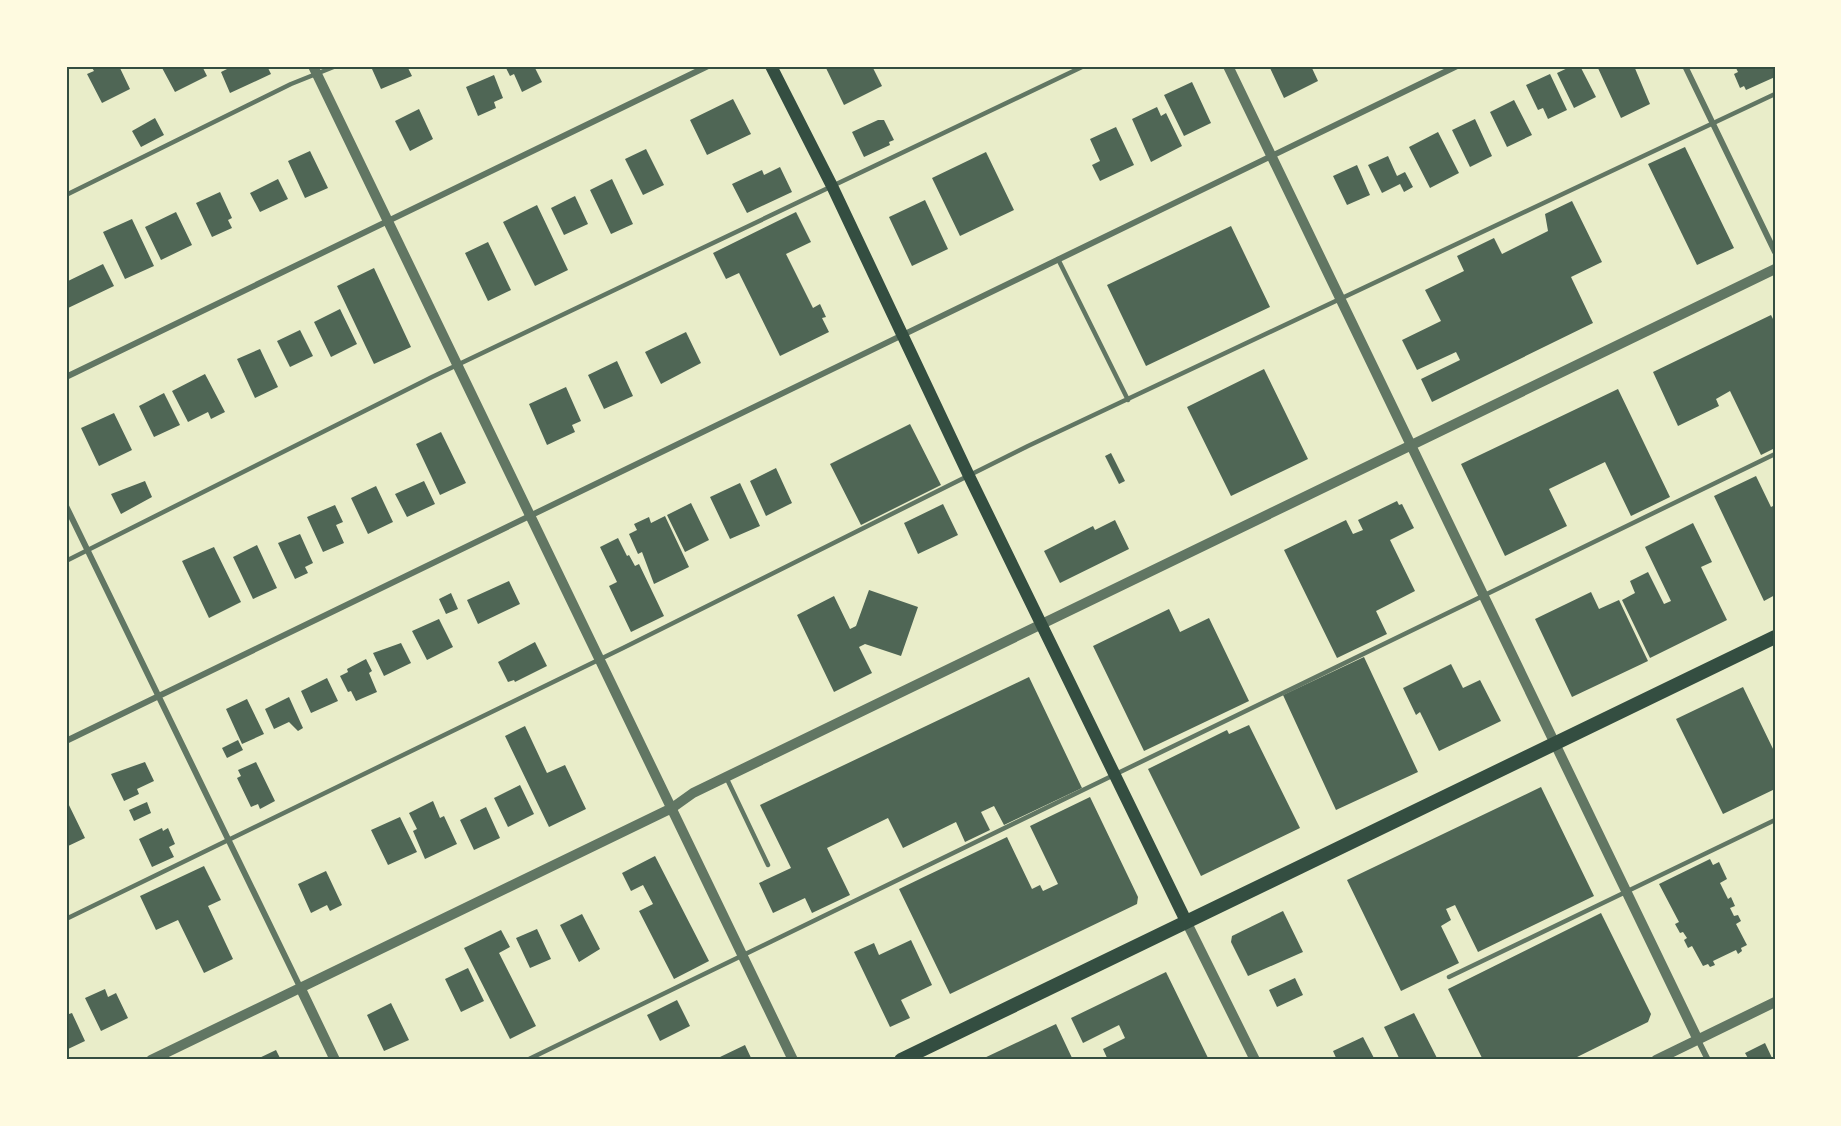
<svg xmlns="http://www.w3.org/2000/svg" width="1841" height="1126" font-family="'Source Sans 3',sans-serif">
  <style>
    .building { fill: #4f6655 }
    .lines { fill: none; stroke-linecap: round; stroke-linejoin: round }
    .service { stroke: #617663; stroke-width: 4.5 }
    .minor { stroke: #617663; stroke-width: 6 }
    .tertiary { stroke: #617663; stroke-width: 10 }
    .secondary { stroke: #344e41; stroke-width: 12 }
    .primary { stroke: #344e41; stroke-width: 14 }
    .neatline { fill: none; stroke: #344e41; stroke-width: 2 }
  </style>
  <rect width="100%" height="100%" fill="#e9edc9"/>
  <!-- building -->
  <path class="building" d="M91,66H119L130,89L102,103L87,74L94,71Z
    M161,66H202L207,76L175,92Z
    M233,66H267L271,74L230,93L221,72Z
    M379,66H407L412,76L381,89L372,69Z
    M505,66H534L542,82L522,92L514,74L510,76Z
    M825,66H872L882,86L844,105Z
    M1275,66H1311L1318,81L1284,98L1270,68Z
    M1572,66H1580L1596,97L1574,108L1557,73Z
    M1597,66H1634L1650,104L1621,118Z
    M1735,66H1775V77L1746,90L1744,86L1740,88L1734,74L1738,72Z
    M1550,74L1567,110L1548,119L1543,108L1538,110L1526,85Z
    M494,75L503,98L494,102L496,108L478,116L466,87Z
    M1192,82L1211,123L1184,136L1164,95Z
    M733,99L751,134L707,155L690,120Z
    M1514,100L1532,135L1507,147L1490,112Z
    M1157,107L1161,116L1166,113L1182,146L1151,162L1132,119Z
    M419,109L433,139L410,151L395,121Z
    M155,118L164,135L141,147L132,131Z
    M1475,119L1492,156L1470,167L1452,130Z
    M878,120H884L894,140L889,142L890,145L864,157L852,132Z
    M1116,127L1134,165L1100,181L1092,165L1100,161L1090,139Z
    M1438,132L1459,173L1430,188L1409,147Z
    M1685,147L1734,248L1697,265L1648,164Z
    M646,149L664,185L643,195L625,159Z
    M310,151L328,188L305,198L288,161Z
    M986,152L1014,210L960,236L932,178Z
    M1388,156L1397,176L1405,172L1413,187L1404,192L1400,184L1382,193L1368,165Z
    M1357,165L1370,195L1347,205L1333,176Z
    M780,167L792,192L747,213L732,184L762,170L764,175Z
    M278,179L288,199L260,212L250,193Z
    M612,179L633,224L611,234L590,190Z
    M220,192L232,218L228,220L232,228L212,237L196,203Z
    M575,196L588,224L564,235L551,208Z
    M925,200L948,249L912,266L889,217Z
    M1572,201L1602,262L1571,277L1593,323L1432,402L1421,379L1460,360L1456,352L1417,370L1402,340L1441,321L1425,290L1464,271L1457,256L1494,238L1502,254L1548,231L1545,214Z
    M537,205L568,270L535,286L503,222Z
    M176,212L192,245L161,260L145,227Z
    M796,212L811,242L786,254L813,308L820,304L826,317L822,318L829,332L780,356L739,273L726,279L713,253Z
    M132,219L154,266L125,279L103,232Z
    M1231,226L1270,307L1146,366L1107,285Z
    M488,242L511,290L488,301L465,253Z
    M103,264L114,286L66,309V282Z
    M374,268L411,347L374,364L337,286Z
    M340,309L357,344L331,357L314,322Z
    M1771,315L1775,323V448L1761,455L1730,391L1716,399L1719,406L1678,426L1653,372Z
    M300,330L313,356L290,367L277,341Z
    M686,332L701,363L661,384L645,352Z
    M260,349L278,387L255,398L237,359Z
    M617,361L633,396L604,409L588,375Z
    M1264,369L1308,459L1231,496L1187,407Z
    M205,374L225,412L211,419L208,412L188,422L172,391Z
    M566,387L581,421L572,425L575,432L547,445L529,404Z
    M1618,389L1670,497L1631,516L1605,462L1549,489L1567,526L1505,556L1461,464Z
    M164,393L180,425L154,437L139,406Z
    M114,413L132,450L99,466L81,428Z
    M910,424L941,485L861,525L830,464Z
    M441,432L466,483L440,495L416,444Z
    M1111,453L1125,481L1119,484L1105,456Z
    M776,468L792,503L766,516L750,481Z
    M1756,476L1771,507L1775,505V595L1764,601L1714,496Z
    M145,481L152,497L121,514L111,494Z
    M424,481L435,504L407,517L395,494Z
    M740,483L760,526L730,539L710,497Z
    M376,486L393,522L368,534L351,498Z
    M1397,501L1399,505L1402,504L1414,528L1390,540L1415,591L1376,611L1387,634L1337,658L1284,550L1346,520L1353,534L1363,530L1358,520Z
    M691,503L709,540L685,552L667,515Z
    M943,504L958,535L918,554L904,523Z
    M335,505L343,522L336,525L344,543L323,552L307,517Z
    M665,516L689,567L654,584L642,552L638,554L629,534L637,530L634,524L649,517L651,523Z
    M1115,520L1129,549L1060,583L1044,551L1093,526L1095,530Z
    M1693,523L1712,562L1701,567L1727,620L1650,658L1622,600L1635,593L1630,581L1648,572L1664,604L1671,601L1645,547Z
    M300,534L313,563L305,567L308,573L295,579L278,543Z
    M618,538L627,556L629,555L635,566L639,564L664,616L631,632L609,586L617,582L600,547Z
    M257,545L277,588L253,599L233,557Z
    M214,547L241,602L209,618L182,561Z
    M509,581L520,604L478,624L467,600Z
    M869,590L918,607L901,656L865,644L859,647L872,673L834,692L797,615L834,596L850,629L856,626Z
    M1591,592L1599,609L1619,600L1648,661L1572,697L1535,619Z
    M451,593L458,609L446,614L439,599Z
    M1169,609L1180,632L1209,618L1249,701L1144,751L1093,646Z
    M439,619L453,647L427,660L412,631Z
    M535,642L547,666L515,682L514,680L508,682L498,662Z
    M401,643L411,663L384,676L373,653Z
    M1364,657L1418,772L1336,810L1283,695Z
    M366,659L372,671L369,673L377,692L356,701L351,691L348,692L340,676L348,672L347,669Z
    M1451,664L1463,688L1480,680L1501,721L1439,751L1420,712L1416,715L1403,688Z
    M1029,677L1082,788L1004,825L994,806L981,812L990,830L965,842L956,822L903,848L888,818L827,848L850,895L812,913L805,898L773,913L759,883L791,868L760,805Z
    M327,678L338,701L311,713L301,691Z
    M1743,687L1775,753V789L1723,814L1676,719Z
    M289,697L303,728L298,731L289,722L274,729L265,709Z
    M247,699L264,734L242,744L226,709Z
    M1249,725L1300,828L1201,876L1148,769L1227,730L1229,734Z
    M525,726L547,773L565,765L586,809L549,827L505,736Z
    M238,740L243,750L227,758L222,748Z
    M145,762L154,781L137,789L139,794L124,801L111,774Z
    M256,762L275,801L260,809L258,804L251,807L237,778L241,776L238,770Z
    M520,785L534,814L508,827L494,798Z
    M1541,787L1594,896L1478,952L1455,905L1446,909L1451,920L1441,926L1459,963L1401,991L1347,880Z
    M1090,797L1138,897L1137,904L950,994L899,889L1007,837L1032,889L1040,885L1043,891L1058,884L1030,826Z
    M66,799L85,838L66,847Z
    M433,801L440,818L444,816L457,844L425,859L413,831L417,829L409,813Z
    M147,802L151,813L134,821L129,810Z
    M486,807L500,838L474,850L460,820Z
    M400,817L417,852L388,865L371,830Z
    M162,828L163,831L168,828L175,844L169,847L174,857L152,867L139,839Z
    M655,856L709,961L674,979L639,911L653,904L643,885L631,891L622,873Z
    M1710,859L1713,865L1719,862L1727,879L1720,883L1728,899L1731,897L1735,906L1730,908L1734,916L1738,915L1741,921L1736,924L1747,945L1741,948L1742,951L1738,954L1736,950L1713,961L1715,965L1710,967L1708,964L1703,966L1692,946L1688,948L1684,940L1687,938L1683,932L1680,933L1675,924L1679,922L1659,884Z
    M204,866L221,900L208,906L233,959L204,973L178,920L156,930L140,896Z
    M326,871L342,905L330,911L327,905L311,913L298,884Z
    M1283,911L1303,952L1248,976L1231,942L1232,936Z
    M1601,913L1651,1014L1648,1022L1571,1060H1483L1448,989Z
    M582,914L600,949L579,962L560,925Z
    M537,929L551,959L530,968L516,938Z
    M501,930L510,947L499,953L536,1026L510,1039L464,948Z
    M911,940L932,985L901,1000L910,1018L890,1027L854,952L874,943L879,955Z
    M468,968L484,1001L461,1012L445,979Z
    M1166,972L1209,1060H1108L1103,1049L1125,1038L1119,1025L1083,1043L1071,1018Z
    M1295,978L1303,995L1277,1007L1269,990Z
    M105,989L108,997L116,993L128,1018L101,1031L85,998Z
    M677,1000L690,1026L660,1041L647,1015Z
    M391,1003L409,1040L384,1051L367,1015Z
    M72,1013L85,1041L66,1050V1015Z
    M1414,1013L1438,1060H1400L1384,1027Z
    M1056,1024L1073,1060H980Z
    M1363,1037L1375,1060H1337L1333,1051Z
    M1765,1043L1773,1060H1749L1745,1053Z
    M745,1045L752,1060H721L720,1057Z
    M276,1050L281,1060L287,1057L289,1060H255Z"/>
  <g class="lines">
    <!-- service -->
    <path class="service" d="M66,195L291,84L336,66
      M1058,259L1128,400
      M66,561L432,377L1084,66
      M726,777L768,865
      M66,919L623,648L1028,446L1775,94
      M1449,977L1775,820
      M527,1060L1775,454"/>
    <!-- minor -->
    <path class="minor" d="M1685,66L1775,252
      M66,377L708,66
      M66,506L300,987
      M66,741L1457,66
      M1698,1040L1708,1060"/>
    <!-- tertiary -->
    <path class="tertiary" d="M313,66L793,1060
      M1228,66L1698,1040
      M1186,921L1255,1060
      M300,987L335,1060
      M151,1060L672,808L693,793L726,777L1775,269
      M1656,1060L1775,1002"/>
    <!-- secondary -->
    <path class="secondary" d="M771,66L832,186L970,478L1186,921"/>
    <!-- primary -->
    <path class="primary" d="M901,1060L1775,637"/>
  </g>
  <!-- border -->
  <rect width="1841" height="1126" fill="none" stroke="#fefae0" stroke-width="135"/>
  <rect x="68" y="68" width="1706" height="990" class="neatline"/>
</svg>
